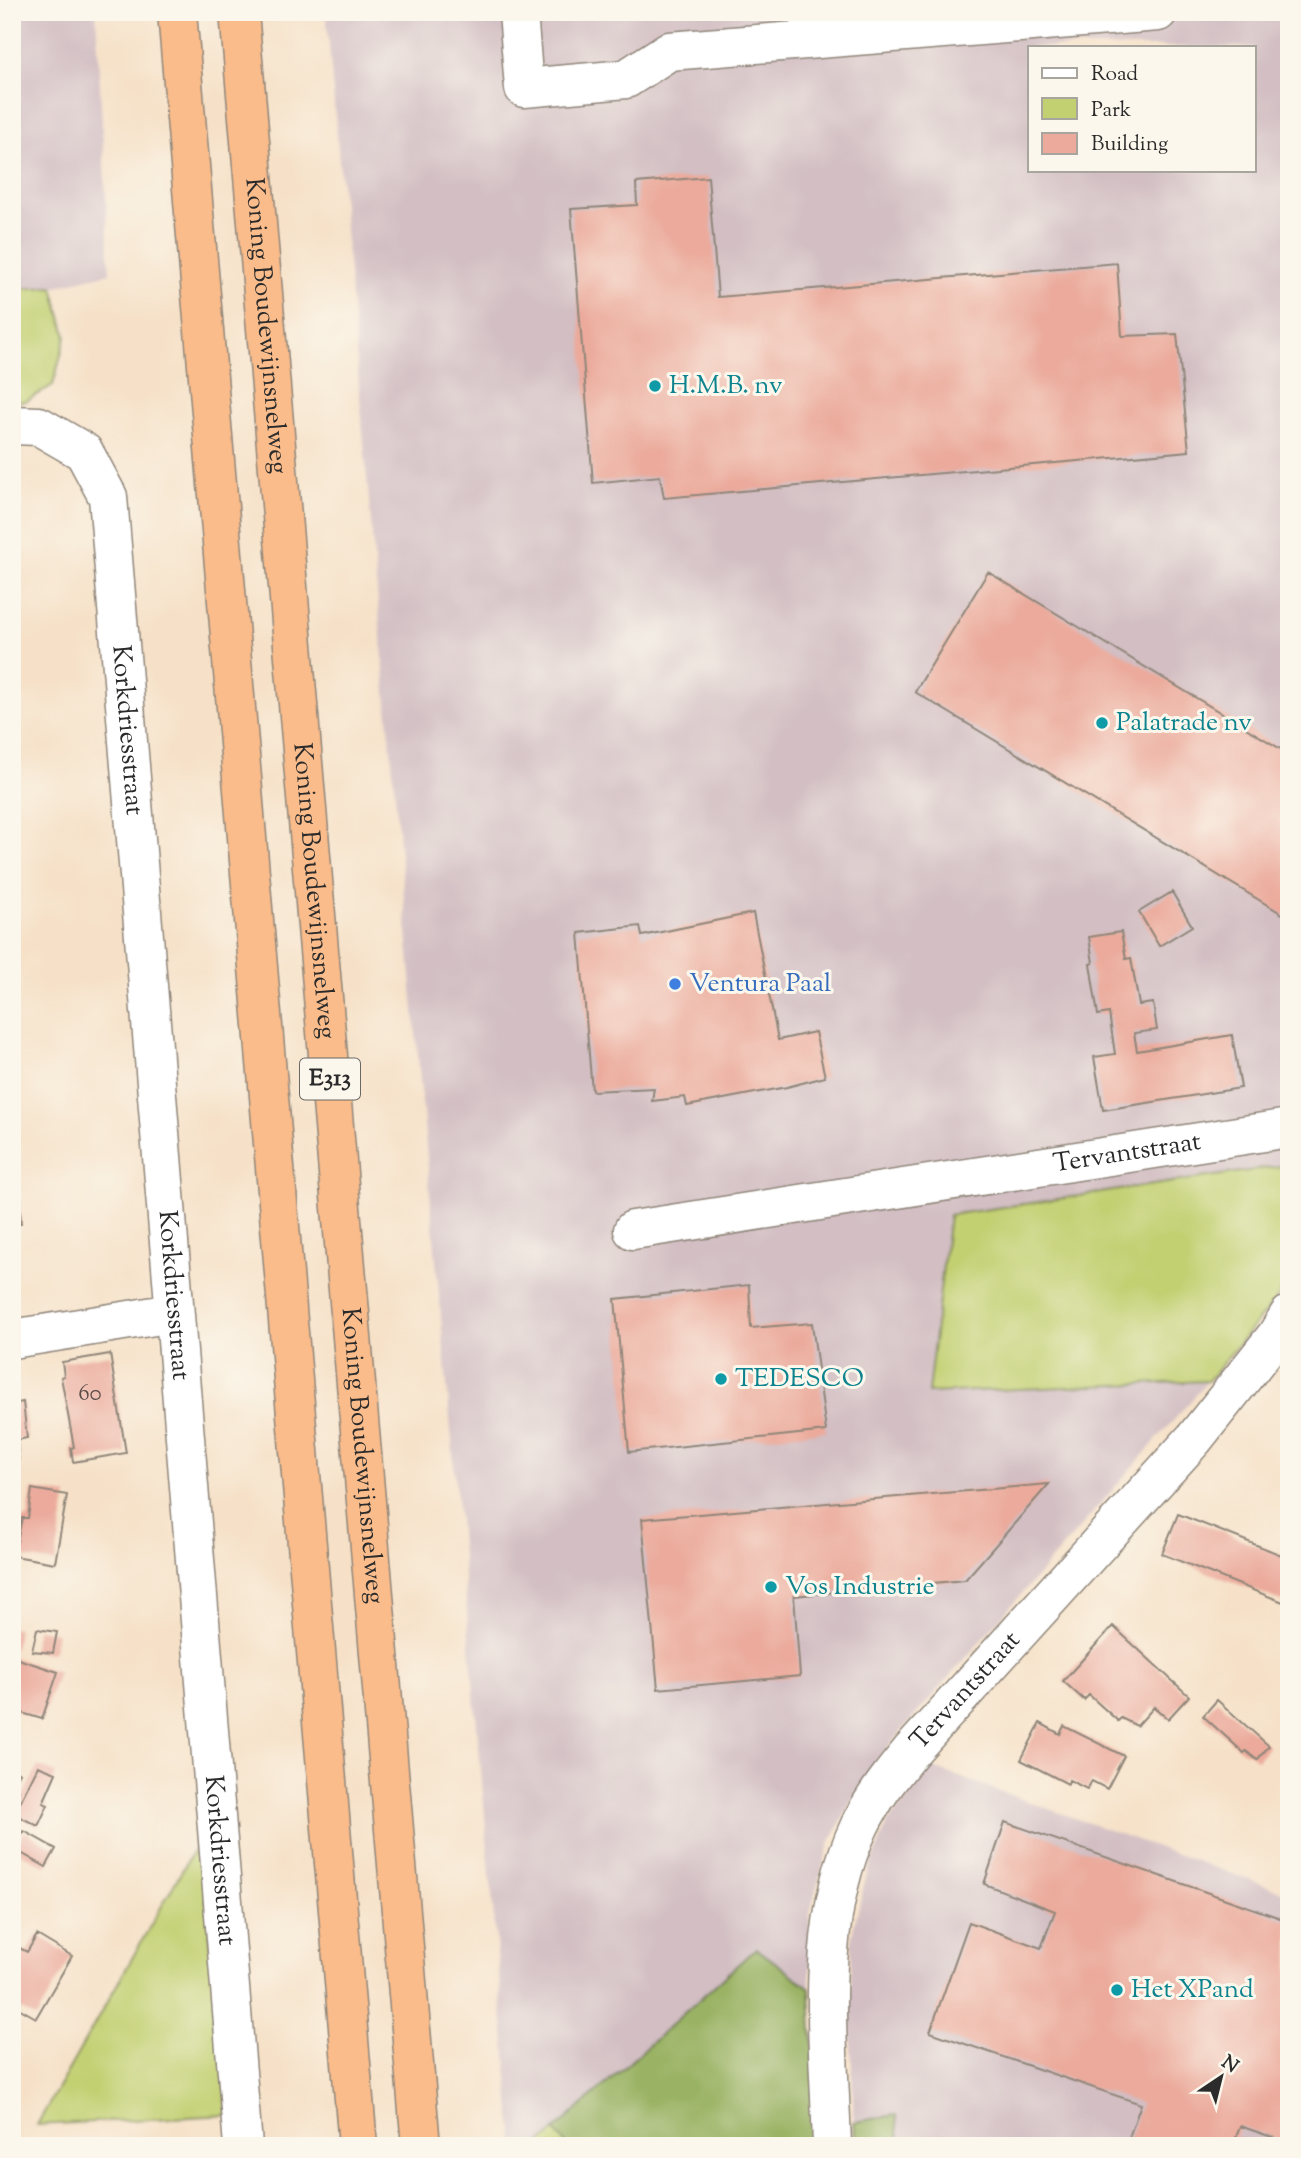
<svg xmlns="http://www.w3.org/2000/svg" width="1301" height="2158" font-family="'Sorts Mill Goudy',serif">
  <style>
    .industrial { fill: #d2bec3; fill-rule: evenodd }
    .green { fill: #c3d072; stroke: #777e4e; stroke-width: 2 }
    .forest { fill: #9ab264; stroke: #626e48; stroke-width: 2 }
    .building { fill: #ebaa9b }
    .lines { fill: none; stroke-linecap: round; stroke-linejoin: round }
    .minor-casing { stroke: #90867a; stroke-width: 41 }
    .highway-casing { stroke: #90867a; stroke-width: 41 }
    .minor { stroke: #fff; stroke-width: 38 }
    .highway { stroke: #fabc8b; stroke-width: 38 }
    .culture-dot { fill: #0f9aa8; stroke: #fbf7ec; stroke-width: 2.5 }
    .shop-dot { fill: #3f7fe0; stroke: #fbf7ec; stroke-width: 2.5 }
    .labels { text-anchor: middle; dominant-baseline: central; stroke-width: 6; stroke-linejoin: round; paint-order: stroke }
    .number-label { font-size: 23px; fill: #5b4b47 }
    .shield { fill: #fbf7ec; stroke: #696865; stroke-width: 2 }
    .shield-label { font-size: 24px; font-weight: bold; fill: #2b2b2b }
    .street-label { font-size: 26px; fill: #2b2b2b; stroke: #fbf7ec }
    .culture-label { font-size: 26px; fill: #0d838f; stroke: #fbf7ec; text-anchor: start }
    .shop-label { font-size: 26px; fill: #366cbe; stroke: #fbf7ec; text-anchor: start }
  </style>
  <rect width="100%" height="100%" fill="#fbf7ec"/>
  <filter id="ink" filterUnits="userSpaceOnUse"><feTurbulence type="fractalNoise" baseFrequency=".0143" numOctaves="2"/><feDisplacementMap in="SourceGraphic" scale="14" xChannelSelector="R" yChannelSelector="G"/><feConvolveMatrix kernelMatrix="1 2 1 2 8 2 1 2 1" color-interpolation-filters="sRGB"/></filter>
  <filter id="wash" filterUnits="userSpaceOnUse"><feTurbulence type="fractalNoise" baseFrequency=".00686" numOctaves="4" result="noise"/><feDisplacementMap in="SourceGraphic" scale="28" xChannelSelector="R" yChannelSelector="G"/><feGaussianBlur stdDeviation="1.57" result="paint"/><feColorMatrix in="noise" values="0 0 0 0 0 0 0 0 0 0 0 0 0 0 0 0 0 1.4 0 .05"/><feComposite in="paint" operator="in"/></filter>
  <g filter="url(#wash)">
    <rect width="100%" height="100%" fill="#f6e1c8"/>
    <!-- industrial -->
    <path class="industrial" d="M12,12H96L110,273L53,287L12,289Z
      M326,12H1289V1165L949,1215L928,1393L1208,1381L878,1758L830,1841L810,1912V1988L755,1948L538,2146H514ZM1030,47H1254V170H1030Z
      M931,1767L1289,1894V2146H900L896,2115L854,2122L850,2022L852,1935L866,1877L888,1822Z"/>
    <!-- green -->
    <path class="green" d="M53,287L66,336L53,385L26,401L12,402V289Z
      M1289,1165V1279L1277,1298L1208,1381L928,1393L949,1215Z
      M200,1839L228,2115L37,2125Z
      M555,2130L567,2146H538Z"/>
    <!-- forest -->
    <path class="forest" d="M756,1948L810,1988L818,2146H567L555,2130Z
      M896,2115L900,2146H855L854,2122Z"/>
    <g id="blocks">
      <!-- building -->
      <path class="building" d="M708,177L718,297L1117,263L1122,336L1177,334L1189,451L664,498L660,476L593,483L571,209L637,205L636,183Z
        M988,572L1289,754V918L915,692Z
        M1289,659V675L1282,670Z
        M1172,892L1192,926L1159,946L1139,912Z
        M753,913L778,1040L815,1032L825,1077L787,1087L687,1106L685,1097L652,1101L654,1088L592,1091L579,933L640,926L642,936Z
        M1121,932L1126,959L1131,958L1139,1005L1153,1003L1157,1030L1134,1033L1137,1051L1232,1035L1241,1088L1103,1110L1094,1057L1115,1054L1109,1013L1098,1015L1090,964L1093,963L1089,937Z
        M12,1199H19L21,1224H12Z
        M749,1285L751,1328L812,1323L826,1431L629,1452L615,1299Z
        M110,1354L126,1453L73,1462L71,1448L74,1447L61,1377L64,1376L62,1362Z
        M23,1402L27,1438L17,1440L19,1464L12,1465V1404Z
        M1049,1484L965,1580L794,1596L800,1676L658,1689L642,1519Z
        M1287,1484H1289V1509L1285,1508Z
        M32,1489L67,1495L55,1563L14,1556L22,1518H28Z
        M1178,1514L1289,1558L1288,1604L1162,1554Z
        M1113,1626L1189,1696L1168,1719L1154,1707L1137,1726L1121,1718L1118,1721L1089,1695L1084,1700L1063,1681Z
        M12,1628L18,1629L15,1648L12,1647Z
        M37,1629L57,1632L53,1653L32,1651Z
        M12,1657L58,1672L42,1719L12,1710Z
        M1217,1700L1269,1746L1257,1760L1246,1751L1244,1753L1203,1716Z
        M1040,1723L1060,1734L1064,1726L1124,1756L1107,1789L1092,1781L1087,1789L1069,1780L1068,1784L1021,1760Z
        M38,1766L56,1773L43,1803L48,1805L38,1826L14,1814Z
        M12,1769L20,1773L12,1786L19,1790L12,1801Z
        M1005,1822L1289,1921V2143L1240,2126L1236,2137L1258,2146H1126L1141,2104L930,2032L969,1922L1041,1948L1055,1911L984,1884Z
        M24,1831L56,1849L46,1867L14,1849Z
        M37,1935L72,1956L36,2018L15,2006L12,2011V1944L27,1952Z"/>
    </g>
  </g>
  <g filter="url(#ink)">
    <use href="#blocks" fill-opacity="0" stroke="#90867a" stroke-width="2"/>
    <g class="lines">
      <!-- minor casing -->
      <g class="minor-casing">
        <g id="minor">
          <path d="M518,12L524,88L626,79L669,51L1158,12"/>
          <path id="s1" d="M12,425L39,426L84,452L108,497L243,2146"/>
          <path id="s2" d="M633,1230L1289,1128"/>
          <path d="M12,1339L173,1313"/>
          <path id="s3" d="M832,2146C829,2041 813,1923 860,1825C873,1798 892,1774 911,1751L1194,1439L1276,1336L1289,1315"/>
        </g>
      </g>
      <!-- highway casing -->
      <g class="highway-casing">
        <g id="highway">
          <path d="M177,12L358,2146"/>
          <path id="s4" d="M239,12L421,2146"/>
        </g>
      </g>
      <!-- minor -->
      <use href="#minor" class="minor"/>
      <!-- highway -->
      <use href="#highway" class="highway"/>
    </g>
  </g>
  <!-- markers -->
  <g class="culture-dot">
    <circle cx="655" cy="386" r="7"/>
    <circle cx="1102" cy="723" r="7"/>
    <circle cx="721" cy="1379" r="7"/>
    <circle cx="771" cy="1587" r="7"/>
    <circle cx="1117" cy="1990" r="7"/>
  </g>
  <circle class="shop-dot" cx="675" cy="984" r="7"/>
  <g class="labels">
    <!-- number labels -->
    <g class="number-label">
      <text x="90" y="1394">60</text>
    </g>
    <!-- shield labels -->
    <rect class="shield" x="300" y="1058.5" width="60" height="41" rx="5"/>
    <g class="shield-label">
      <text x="330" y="1079">E313</text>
    </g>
    <!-- street labels -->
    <g class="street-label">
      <text stroke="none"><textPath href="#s4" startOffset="315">Koning Boudewijnsnelweg</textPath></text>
      <text stroke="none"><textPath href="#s1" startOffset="364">Korkdriesstraat</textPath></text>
      <text stroke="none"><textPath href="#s4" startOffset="882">Koning Boudewijnsnelweg</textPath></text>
      <text stroke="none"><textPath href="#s2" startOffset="500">Tervantstraat</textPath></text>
      <text stroke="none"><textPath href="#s1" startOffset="931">Korkdriesstraat</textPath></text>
      <text stroke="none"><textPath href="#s4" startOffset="1449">Koning Boudewijnsnelweg</textPath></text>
      <text stroke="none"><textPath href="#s3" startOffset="497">Tervantstraat</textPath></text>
      <text stroke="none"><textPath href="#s1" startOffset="1498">Korkdriesstraat</textPath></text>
    </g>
    <!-- culture labels -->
    <g class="culture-label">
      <text x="669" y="386">H.M.B. nv</text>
      <text x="1116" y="723">Palatrade nv</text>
      <text x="735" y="1379">TEDESCO</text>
      <text x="785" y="1587">Vos Industrie</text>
      <text x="1131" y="1990">Het XPand</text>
    </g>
    <!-- shop labels -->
    <g class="shop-label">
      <text x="689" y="984">Ventura Paal</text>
    </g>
  </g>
  <!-- margin -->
  <rect width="1301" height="2158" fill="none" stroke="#fbf7ec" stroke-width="42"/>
  <!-- legend -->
  <rect x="1028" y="46" width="228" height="126" fill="#fbf7ec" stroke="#a8a59f" stroke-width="2"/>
  <rect x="1042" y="68" width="35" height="10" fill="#ffffff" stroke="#a8a59f" stroke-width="2"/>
  <text x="1091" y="80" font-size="21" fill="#2b2b2b">Road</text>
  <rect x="1042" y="98" width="35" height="21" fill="#c3d072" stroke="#a8a59f" stroke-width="2"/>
  <text x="1091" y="116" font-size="21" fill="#2b2b2b">Park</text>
  <rect x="1042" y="133" width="35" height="21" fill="#ebaa9b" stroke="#a8a59f" stroke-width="2"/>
  <text x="1091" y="150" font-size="21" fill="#2b2b2b">Building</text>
  <!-- north arrow -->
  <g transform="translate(1221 2077) rotate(35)" stroke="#fbf7ec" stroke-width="5" paint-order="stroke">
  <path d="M0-5L12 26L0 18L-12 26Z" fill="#2b2b2b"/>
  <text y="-10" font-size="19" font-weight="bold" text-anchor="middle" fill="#2b2b2b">N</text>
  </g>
</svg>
